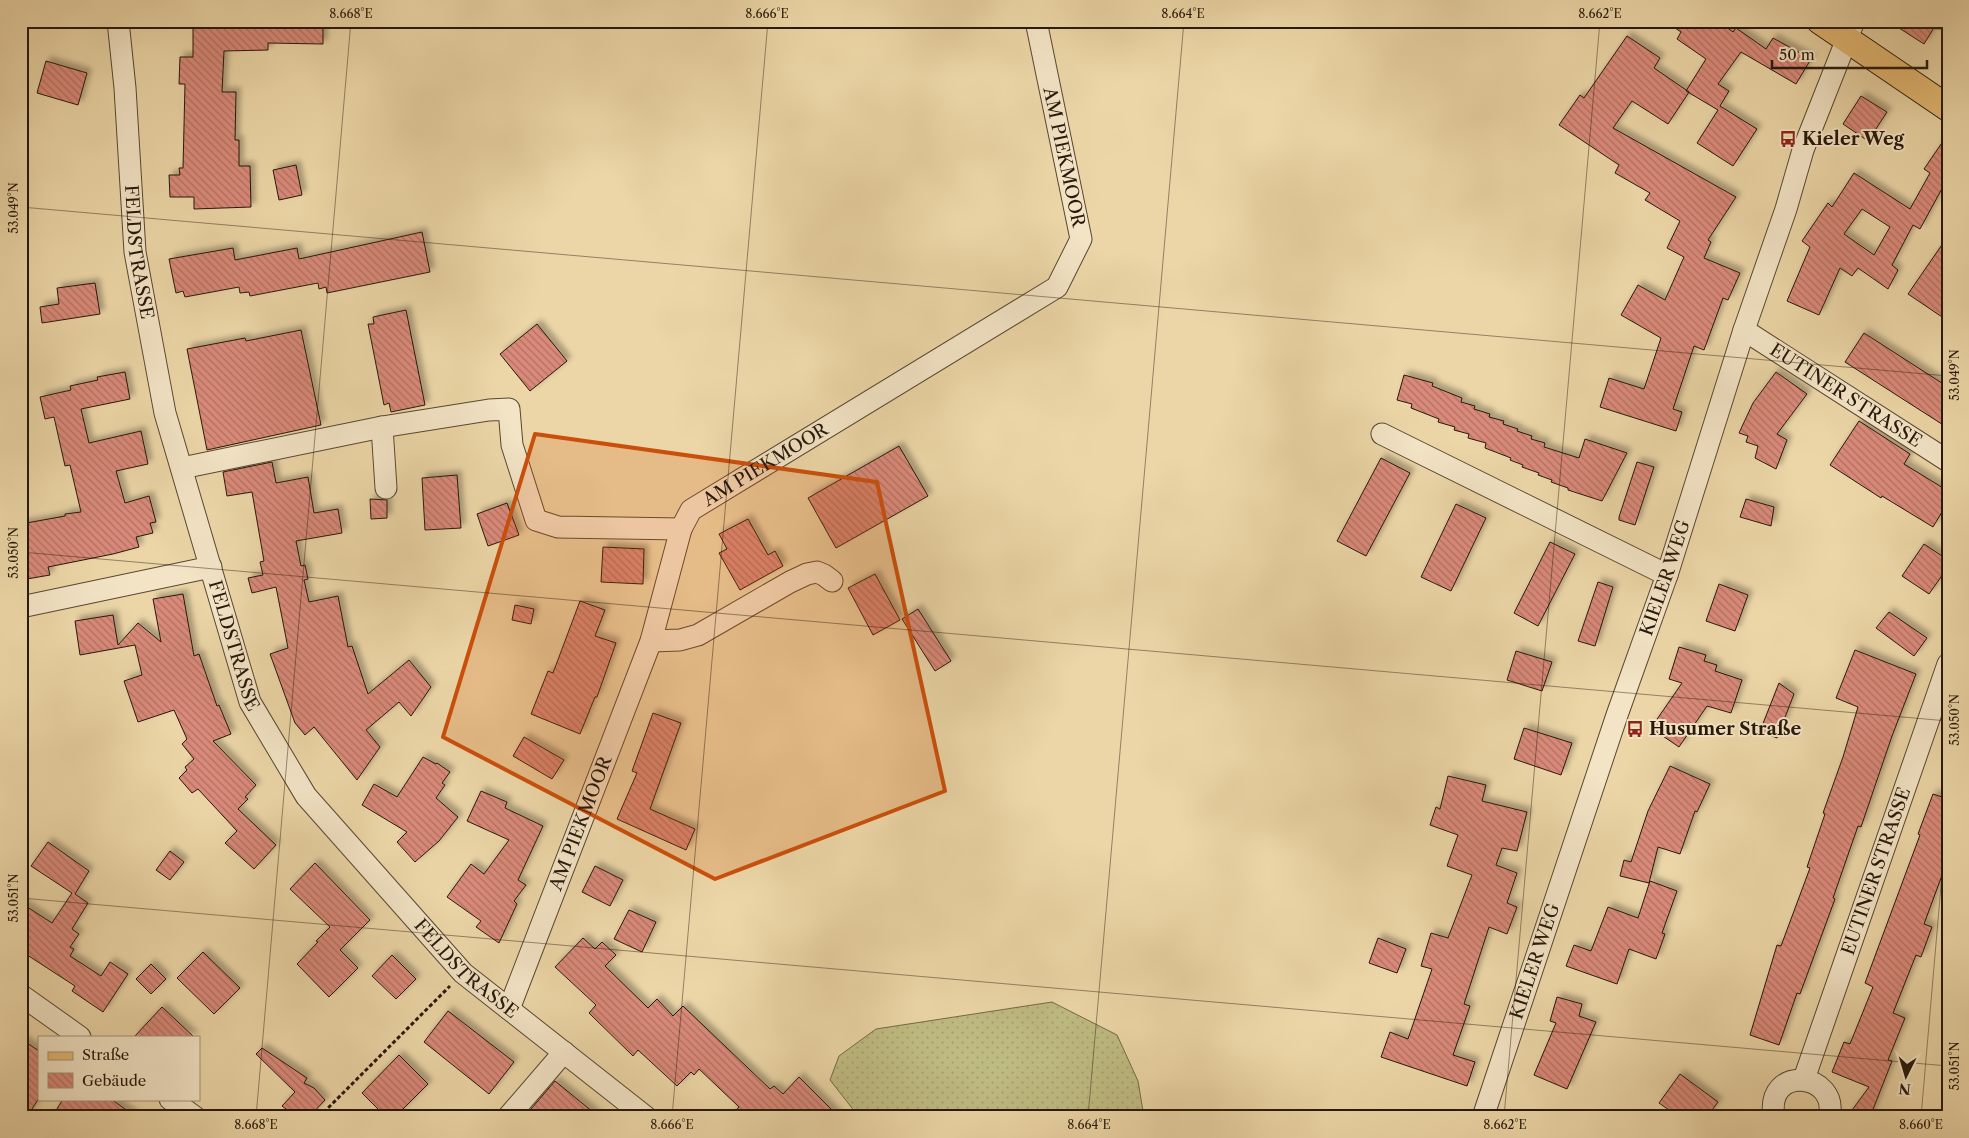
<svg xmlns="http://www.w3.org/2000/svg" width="1969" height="1138" font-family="'Libre Caslon Text',serif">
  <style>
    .grass { fill: url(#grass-dots); stroke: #736a46 }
    .building { fill: url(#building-back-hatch); stroke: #27180b; fill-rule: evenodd; filter: url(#shadow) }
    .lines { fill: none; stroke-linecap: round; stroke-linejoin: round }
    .minor-casing { stroke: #584832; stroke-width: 23 }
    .major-casing { stroke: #27180b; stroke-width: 28 }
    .path { stroke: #27180b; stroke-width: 3; stroke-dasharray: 4 2.5; stroke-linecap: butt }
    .minor { stroke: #f3e4c6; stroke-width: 21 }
    .major { stroke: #e6bb74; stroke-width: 26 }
    .marked { fill: #cb4f0c; fill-opacity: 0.2; stroke: #cb4f0c; stroke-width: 4; stroke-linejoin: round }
    .ticks { fill: none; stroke: #27180b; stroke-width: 1; stroke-opacity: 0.45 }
    .labels { text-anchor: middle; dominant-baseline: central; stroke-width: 4; stroke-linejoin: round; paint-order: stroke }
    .poi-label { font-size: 18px; font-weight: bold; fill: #27180b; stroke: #f3e4c6; text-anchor: start }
    .street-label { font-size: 18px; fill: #27180b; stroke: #f3e4c6 }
    .neatline { fill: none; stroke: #27180b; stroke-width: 2 }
    .ticks-label { font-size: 12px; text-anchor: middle; fill: #27180b }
  </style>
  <defs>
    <pattern id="grass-dots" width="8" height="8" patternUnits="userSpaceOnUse" patternTransform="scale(1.25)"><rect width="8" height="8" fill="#bfbc82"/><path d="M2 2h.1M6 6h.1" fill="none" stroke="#a4a16f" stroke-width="1.8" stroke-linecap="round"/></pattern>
    <pattern id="building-back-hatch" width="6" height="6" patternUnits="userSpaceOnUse" patternTransform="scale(1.25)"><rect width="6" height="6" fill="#da8a7a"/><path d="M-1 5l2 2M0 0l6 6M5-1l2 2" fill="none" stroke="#b17062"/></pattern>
    <filter id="shadow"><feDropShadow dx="4.5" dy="-4.5" stdDeviation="2.5" flood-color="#0004"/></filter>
  </defs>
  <rect width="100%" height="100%" fill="#ecd6a7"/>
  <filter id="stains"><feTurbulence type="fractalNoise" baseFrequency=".004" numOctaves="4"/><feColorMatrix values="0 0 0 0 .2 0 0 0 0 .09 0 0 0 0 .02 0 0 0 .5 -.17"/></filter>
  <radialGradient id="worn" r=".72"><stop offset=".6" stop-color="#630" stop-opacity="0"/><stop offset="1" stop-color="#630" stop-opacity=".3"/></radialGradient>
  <!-- grass -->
  <path class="grass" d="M1052,1002L1117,1035L1138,1081L1144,1117H859L830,1080L839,1056L876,1029Z"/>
  <!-- building -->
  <path class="building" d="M193,21H246V27L289,26V21H323V44L268,43V50L224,51L222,92H236L235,140H239V166H250L251,207L194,209V197H170L169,175H180L179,168H183L185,84H179L180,57H193Z
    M1665,21H1718L1733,32L1736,28L1766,49L1773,38L1811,59L1796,84L1741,52L1718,84L1729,91L1720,106L1757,129L1733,166L1697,143L1718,110L1686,91L1706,59L1677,39L1681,32Z
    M1888,21H1938L1924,44Z
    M1627,36L1660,58L1654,68L1689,92L1668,124L1632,101L1613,128L1736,197L1708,240L1711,242L1704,258L1740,273L1728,300L1723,298L1704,350L1694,346L1673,409L1682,412L1676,431L1600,407L1609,378L1644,389L1661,338L1621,315L1638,285L1665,300L1684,257L1667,248L1680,221L1645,200L1650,193L1615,173L1619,165L1559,125L1580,95L1584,98Z
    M46,61L87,73L78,105L37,93Z
    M1861,96L1887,112L1868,141L1843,124Z
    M1948,134V185L1945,183L1920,229L1913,225L1892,265L1898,270L1888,289L1858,268L1852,276L1840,268L1819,315L1787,301L1810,247L1802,241L1828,203L1832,207L1854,173L1910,209L1930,173L1924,169ZM1862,209L1890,227L1874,255L1844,234Z
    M296,165L302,195L279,200L273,170Z
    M422,232L430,272L327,293L326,287L319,289L318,283L250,296L249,292L240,293L239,287L185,297L183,291L176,293L169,259L233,248L235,260L297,248L299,259Z
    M1948,236V321L1908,294Z
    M95,283L100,314L42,323L40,307L59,304L57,288Z
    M406,310L425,405L391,412L389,403L384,405L368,324H374L373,317Z
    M537,324L567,361L530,391L500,354Z
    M301,330L321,425L207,450L187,349L245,338L246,341Z
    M1864,333L1948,387V428L1845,362Z
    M125,372L130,399L81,409L89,443L141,431L148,464L116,471L125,503L149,496L156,522L150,523L153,533L136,537L139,547L113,554L48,567L50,575L21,580V524L65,516V514L81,512L70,465L65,466L54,417L45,419L40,397L71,390L70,386L98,380L97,377Z
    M1776,372L1807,394L1777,434L1787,440L1776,469L1755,458L1758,446L1746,442L1748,436L1739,433L1753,403Z
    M1404,375L1433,383L1432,386L1462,398L1461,402L1475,406L1474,409L1490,414L1489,417L1504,421L1503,424L1518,429L1517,431L1532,436L1531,439L1545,443L1544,447L1579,458L1585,439L1627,453L1602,501L1568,490V488L1551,482L1552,480L1538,475L1539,473L1522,467L1523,465L1510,460L1511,458L1485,448L1486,443L1468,438L1469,434L1454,430L1455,427L1438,422L1439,419L1411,408L1412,404L1397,400Z
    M1859,421L1910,454L1904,464L1948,491V502L1933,527L1882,496L1881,498L1830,465Z
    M899,446L928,496L836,548L808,498Z
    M1381,458L1410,473L1366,556L1337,541Z
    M272,462L276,483L308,477L314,513L338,509L342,533L296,541L301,566L305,565L308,579L304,580L309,602L338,596L348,647L352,646L368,694L409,660L431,687L411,716L399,702L366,730L380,747L357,780L314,727L305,735L295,723L270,654L288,648L276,587L252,593L248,578L263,575L260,562L264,561L252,492L227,496L223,472Z
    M1637,462L1654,467L1635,525L1619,520V517Z
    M457,475L461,528L425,530L422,478Z
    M370,499L387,500V518L371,519Z
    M1746,499L1774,507L1771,526L1740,517Z
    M507,503L519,535L488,546L477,514Z
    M1456,504L1486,518L1451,591L1421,577Z
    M748,519L768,555L775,551L783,566L740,590L719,553L727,549L719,534Z
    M1550,542L1575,554L1538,626L1514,613Z
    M1924,544L1948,560V567L1929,594L1902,576Z
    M603,547L644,549L643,584L601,582Z
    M875,574L900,620L873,635L848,588Z
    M1598,582L1613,587L1595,646L1578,641Z
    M1719,584L1748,595L1735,631L1706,621Z
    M183,594L194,656L199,654L217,706L219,705L231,734L213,741L256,785L245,797L248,799L238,809L276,845L254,869L225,843L237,831L198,789L192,793L179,778L187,770L185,767L194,759L182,744L187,739L174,710L138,722L124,681L142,675L135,645L80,655L75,621L113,615L118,645L138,623L161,642L153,599Z
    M580,601L605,610L595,636L616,643L597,697H595L580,734L531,714L548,671L553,673Z
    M515,605L534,609L531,624L512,620Z
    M918,609L951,661L935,671L902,619Z
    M1889,612L1927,638L1914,656L1876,628Z
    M1679,647L1706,655L1704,661L1717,665L1715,671L1742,680L1731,713L1707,706L1679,747L1651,728L1682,683L1669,679Z
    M1855,650L1916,674L1892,736L1861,827L1858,826L1833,898L1835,899L1800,994L1797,993L1779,1045L1750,1035L1777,945L1781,946L1810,868L1807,867L1825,814L1823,813L1843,757L1858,707L1836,698Z
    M1516,651L1552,662L1542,691L1507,680Z
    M1779,683L1794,694L1777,738L1760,731Z
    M653,713L681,723L650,809L695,829L686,850L617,819L637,773L632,771Z
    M1524,728L1572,743L1561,775L1514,759Z
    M524,737L564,760L552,779L513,756Z
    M423,757L436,764L437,763L450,772L442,783L445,785L436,798L458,817L439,841L415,862L397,842L407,832L362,805L374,784L397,797Z
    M1670,766L1710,784L1697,812L1695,811L1680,854L1658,847L1649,883L1620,876L1624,860L1631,862L1648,811Z
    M1448,776L1486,785L1482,801L1527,812L1517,851L1502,848L1496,865L1517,873L1507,903L1517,907L1507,934L1489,927L1464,1004L1470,1006L1453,1055L1475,1062L1467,1086L1381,1057L1390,1032L1408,1039L1432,969L1421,966L1431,933L1448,938L1472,875L1447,866L1458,835L1430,825L1436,807L1440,809Z
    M481,791L507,802L505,808L543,826L518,880L526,885L514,901L517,904L499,943L476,927L481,921L447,897L471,864L484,874L509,840L467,821Z
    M1933,794L1948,799V859L1924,924L1932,927L1921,957L1916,955L1893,1013L1905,1018L1888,1060L1892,1061L1870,1117H1847L1869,1087L1832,1072L1844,1042L1850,1044L1873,987L1865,983L1920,835L1918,834Z
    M48,842L89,871L75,894L88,903L72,929L79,934L70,947L74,949L70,956L101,976L110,962L128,974L103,1012L72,991L75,986L21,951V903L52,923L72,893L31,866Z
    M170,851L184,862L170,880L156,870Z
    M315,863L370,920L340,950L358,968L329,997L297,964L318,942L316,941L330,927L290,889Z
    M595,866L623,880L610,906L582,892Z
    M1650,881L1677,891L1662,933L1665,934L1656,959L1629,949L1617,984L1566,966L1574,945L1591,951L1608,907L1638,918Z
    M629,910L656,922L642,952L614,939Z
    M583,938L595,949L602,942L616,955L605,966L648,1008L657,999L673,1016L683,1006L770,1089L774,1086L783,1094L799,1077L839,1117H730L739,1107L699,1069L694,1075L691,1072L677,1086L638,1050L633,1056L589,1013L596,1005L555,967Z
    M1378,938L1406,949L1397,973L1369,963Z
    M203,952L240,988L214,1014L177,978Z
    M392,955L416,979L396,999L372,976Z
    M151,964L166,979L151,994L136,979Z
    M1557,997L1582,1004L1579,1016L1596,1022L1567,1089L1534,1075L1556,1023L1550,1021Z
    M162,1007L194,1037H134Z
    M448,1011L514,1062L489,1094L424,1042Z
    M21,1039L39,1051V1098L27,1117H21Z
    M262,1048L307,1078L304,1083L314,1088L325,1100L309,1117H297L282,1106L295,1092L256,1054Z
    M399,1055L428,1084L395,1117H386L362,1093Z
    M1680,1074L1718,1102L1707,1117H1679L1659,1103Z
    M555,1081L599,1117H541L531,1109Z
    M63,1099H111L136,1117H52Z"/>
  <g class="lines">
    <!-- minor casing -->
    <g class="minor-casing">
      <g id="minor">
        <path id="s1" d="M118,21L125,88L135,252L165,413L250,702L306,796L463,973L646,1117"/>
        <path id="s2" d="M1744,330L1948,461"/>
        <path d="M382,427L386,488"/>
        <path d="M1382,434L1667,575"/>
        <path d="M182,468L382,427L489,410L509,409L512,445L536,520L558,527L681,529"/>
        <path d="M21,607L211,567"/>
        <path d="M651,641L680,640L698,635L790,582L807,574L817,572L824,575L832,581"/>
        <path d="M21,995L80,1037"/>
        <path id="s3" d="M509,1009L651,641L681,529L691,510L1057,287L1081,239L1036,21"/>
        <path id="s4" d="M1804,1079L1948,664"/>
        <path d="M170,1099L195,1117"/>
        <path d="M508,1117L564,1052"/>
        <path id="s5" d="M1483,1117L1617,715L1667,575L1744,330L1786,209L1803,150L1854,21"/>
        <path d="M1774,1117C1765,1063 1840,1073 1829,1117"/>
      </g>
    </g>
    <!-- major casing -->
    <g class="major-casing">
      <path id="major" d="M1820,21L1948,108"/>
    </g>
    <!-- path -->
    <path class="path" d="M319,1117L450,986"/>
    <!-- minor -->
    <use href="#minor" class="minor"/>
    <!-- major -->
    <use href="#major" class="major"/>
  </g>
  <!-- marked area -->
  <path class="marked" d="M535,434L877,482L945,791L715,879L443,737Z"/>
  <!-- ticks -->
  <path class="ticks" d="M1845,21L1948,30M21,207L1948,376M21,552L1948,721M21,898L1948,1066M256,1117L351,21M672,1117L768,21M1088,1117L1184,21M1504,1117L1600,21M1921,1117L1948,805"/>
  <!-- icons -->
  <defs>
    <g id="bus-bare" transform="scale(1.35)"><path d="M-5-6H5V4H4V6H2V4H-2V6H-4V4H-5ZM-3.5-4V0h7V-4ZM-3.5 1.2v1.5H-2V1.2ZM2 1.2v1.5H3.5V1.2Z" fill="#8f2418" stroke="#f3e4c6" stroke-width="2.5" paint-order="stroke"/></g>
  </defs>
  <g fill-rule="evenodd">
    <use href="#bus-bare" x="1788" y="139"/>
    <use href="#bus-bare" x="1635" y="729"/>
  </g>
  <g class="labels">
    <!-- poi labels -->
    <g class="poi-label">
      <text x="1802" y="139">Kieler Weg</text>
      <text x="1649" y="729">Husumer Straße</text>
    </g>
    <!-- street labels -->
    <g class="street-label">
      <text transform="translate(1064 157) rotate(78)">AM PIEKMOOR</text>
      <text stroke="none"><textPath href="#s1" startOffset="232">FELDSTRASSE</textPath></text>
      <text stroke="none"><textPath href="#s2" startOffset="121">EUTINER STRASSE</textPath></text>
      <text stroke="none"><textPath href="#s3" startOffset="619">AM PIEKMOOR</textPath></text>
      <text stroke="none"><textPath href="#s5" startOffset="569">KIELER WEG</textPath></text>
      <text stroke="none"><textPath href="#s1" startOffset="638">FELDSTRASSE</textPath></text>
      <text stroke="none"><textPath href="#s3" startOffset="199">AM PIEKMOOR</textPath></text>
      <text stroke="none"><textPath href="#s4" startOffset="220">EUTINER STRASSE</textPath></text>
      <text stroke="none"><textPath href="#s5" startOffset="164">KIELER WEG</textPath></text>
      <text stroke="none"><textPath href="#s1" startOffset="1042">FELDSTRASSE</textPath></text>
    </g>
  </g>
  <!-- margin -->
  <rect width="1969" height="1138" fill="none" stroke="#ecd6a7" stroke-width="55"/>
  <!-- legend -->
  <rect x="38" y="1036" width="162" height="65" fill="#f3e4c6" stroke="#a1927b"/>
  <rect x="48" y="1052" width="25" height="8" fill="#e6bb74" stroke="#a1927b"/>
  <text x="82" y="1060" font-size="15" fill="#27180b">Straße</text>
  <rect x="48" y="1073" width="25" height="15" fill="url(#building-back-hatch)" stroke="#a1927b"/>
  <text x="82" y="1086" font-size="15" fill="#27180b">Gebäude</text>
  <!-- north arrow -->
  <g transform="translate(1906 1076) rotate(185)" stroke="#f3e4c6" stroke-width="4" paint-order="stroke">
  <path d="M0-4L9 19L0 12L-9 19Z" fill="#27180b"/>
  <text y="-8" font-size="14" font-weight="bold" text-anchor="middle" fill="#27180b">N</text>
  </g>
  <!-- scale -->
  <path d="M1772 60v8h155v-8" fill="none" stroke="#27180b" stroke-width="2.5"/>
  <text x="1779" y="60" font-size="15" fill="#27180b" stroke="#f3e4c6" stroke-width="4" paint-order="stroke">50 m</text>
  <rect x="28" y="28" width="1914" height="1082" class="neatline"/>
  <g class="ticks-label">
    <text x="351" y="18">8.668°E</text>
    <text x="767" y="18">8.666°E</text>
    <text x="1183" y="18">8.664°E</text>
    <text x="1600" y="18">8.662°E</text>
    <text transform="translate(14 208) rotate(-90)" y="4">53.049°N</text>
    <text transform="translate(1955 375) rotate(-90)" y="4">53.049°N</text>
    <text transform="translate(14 553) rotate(-90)" y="4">53.050°N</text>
    <text transform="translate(1955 720) rotate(-90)" y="4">53.050°N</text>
    <text transform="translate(14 898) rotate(-90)" y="4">53.051°N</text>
    <text transform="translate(1955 1066) rotate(-90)" y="4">53.051°N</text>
    <text x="256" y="1129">8.668°E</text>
    <text x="672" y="1129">8.666°E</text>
    <text x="1089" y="1129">8.664°E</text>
    <text x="1505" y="1129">8.662°E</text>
    <text x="1921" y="1129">8.660°E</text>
  </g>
  <rect width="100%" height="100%" filter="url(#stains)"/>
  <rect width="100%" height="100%" fill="url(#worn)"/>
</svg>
